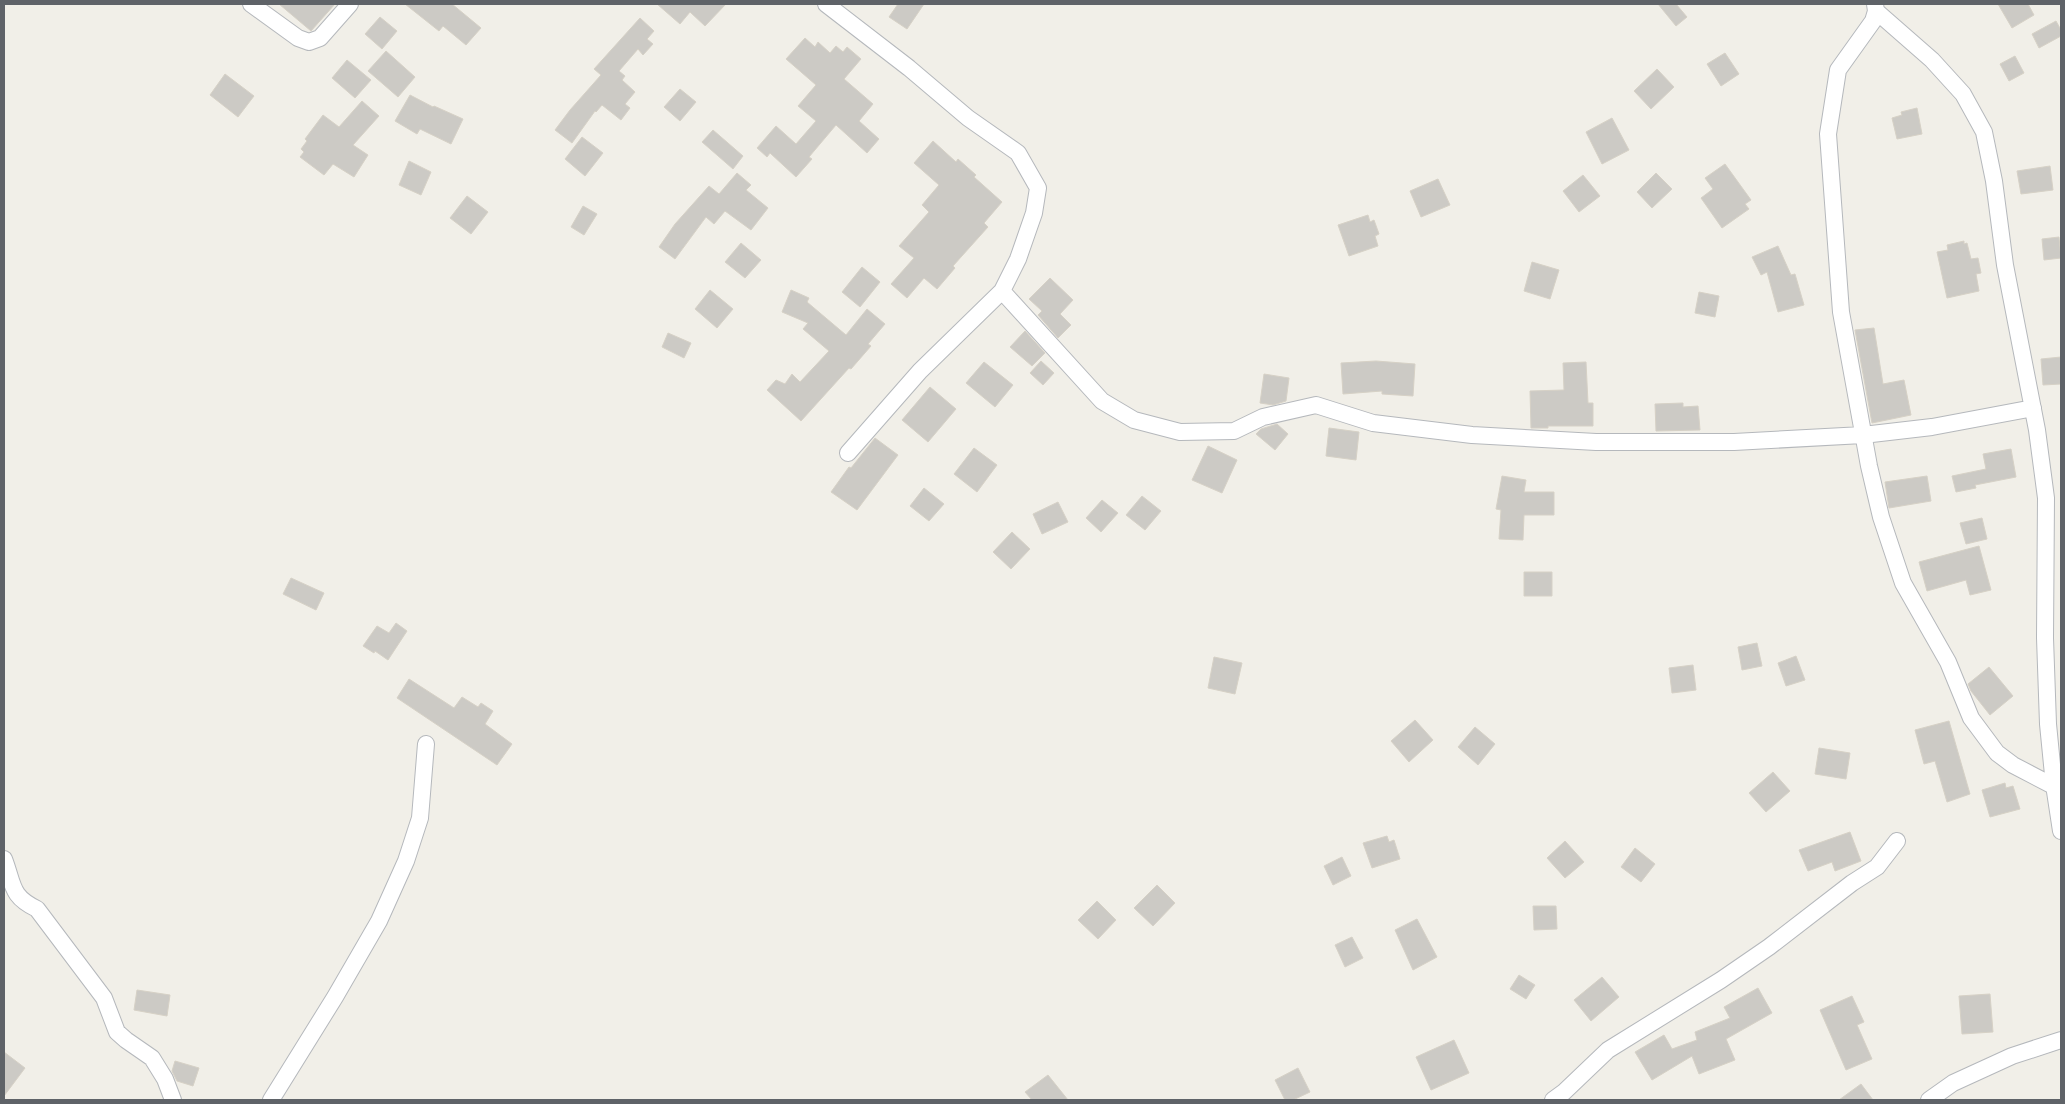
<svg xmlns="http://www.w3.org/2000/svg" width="2065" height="1104" font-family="'Public Sans',sans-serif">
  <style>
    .building { fill: #cccac5; stroke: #d6d1c6 }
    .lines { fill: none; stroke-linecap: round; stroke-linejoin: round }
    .street-casing { stroke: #b5b8bc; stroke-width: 18 }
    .street { stroke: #fff; stroke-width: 16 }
  </style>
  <rect width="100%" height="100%" fill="#f1efe8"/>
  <!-- building -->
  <path class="building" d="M279,4H335L311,31Z
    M405,4H452L481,28L466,45L443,26L439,31Z
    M657,4H726L705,26L690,12L680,24Z
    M898,4H924L907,29L889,17Z
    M1658,4H1676L1687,17L1676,26Z
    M1998,4H2028L2034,15L2012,28Z
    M380,17L397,31L382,49L365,34Z
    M640,18L654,31L647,39L653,44L643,55L638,49L619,71L625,76L622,80L635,92L625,104L630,108L621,120L602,105L596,112L595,111L572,143L555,130L570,110L601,75L594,69Z
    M2056,21L2061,30V36L2039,48L2032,34Z
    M805,38L815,47L818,42L830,53L836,46L843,52L847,47L861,59L844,79L873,104L859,121L879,139L867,153L836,125L809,157L812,159L796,177L770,153L767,157L757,148L776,126L796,144L816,121L798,106L816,85L786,59Z
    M386,51L415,77L398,97L368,71Z
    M1725,53L1739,74L1721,86L1707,64Z
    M2015,56L2024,73L2009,81L2000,64Z
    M347,60L371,80L355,98L332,78Z
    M1657,69L1674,87L1651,109L1634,91Z
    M225,74L254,96L238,117L210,95Z
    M680,89L696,102L680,121L664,107Z
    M410,95L433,107L434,106L463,119L451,144L420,129L417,134L395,121Z
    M362,101L379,116L353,145L368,155L354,177L333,164L324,175L300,157L304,152L301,149L307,141L305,139L323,115L339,127Z
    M1917,108L1922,134L1897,139L1892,118L1902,115L1901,112Z
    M1612,118L1629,150L1602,164L1586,132Z
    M713,130L743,156L733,169L702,142Z
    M582,137L603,153L585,176L565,159Z
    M933,141L956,162L958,159L976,175L974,177L1002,202L984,223L988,227L953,266L955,268L937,289L924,278L907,298L891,284L914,258L899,246L929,212L922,205L939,185L914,163Z
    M409,161L431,172L421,195L399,185Z
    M1725,164L1751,200L1745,204L1749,209L1722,228L1701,198L1713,189L1705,178Z
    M2050,166L2053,190L2021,194L2017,171Z
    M737,173L751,185L746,190L768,208L751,230L725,211L714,224L706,217L675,259L659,247L675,224L709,186L719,194Z
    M1656,173L1672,189L1652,208L1637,192Z
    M1583,175L1600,196L1579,212L1563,191Z
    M1438,179L1450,205L1421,217L1410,191Z
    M467,196L488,212L471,234L450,218Z
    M583,206L597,214L584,235L571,227Z
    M1368,215L1370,222L1374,220L1379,234L1375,236L1378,246L1349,256L1338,225Z
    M2059,237L2061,258L2044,260L2042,239Z
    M1964,241V244L1967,243L1971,259L1978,258L1981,273L1976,274L1979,291L1947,298L1937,252L1948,250L1947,245Z
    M741,243L761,260L745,278L725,262Z
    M1778,246L1791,275L1795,274L1804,305L1778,312L1767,272L1761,275L1752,257Z
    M1532,262L1559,270L1550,299L1524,291Z
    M862,267L880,282L860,307L842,292Z
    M1050,278L1073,300L1060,314L1071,325L1058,338L1038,315L1042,311L1029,299Z
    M710,290L733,309L717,328L695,309Z
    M791,290L809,298L807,302L846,335L867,309L885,324L868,344L871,346L851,369L849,368L801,421L767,390L776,380L785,384L792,374L800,382L829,351L803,329L808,323L782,312Z
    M1699,292L1719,296L1715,317L1695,313Z
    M1874,328L1883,384L1904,380L1911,415L1872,423L1855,330Z
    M1025,331L1045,353L1032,366L1010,347Z
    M668,333L691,343L684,358L662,347Z
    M2061,357V384L2043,385L2041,359Z
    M1041,361L1054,373L1043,385L1030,373Z
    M1376,361L1415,364L1413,396L1382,394V391L1343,394L1341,363Z
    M984,362L1013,385L995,407L966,383Z
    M1586,362L1588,403H1593V426H1548V428H1531L1530,391L1564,390L1563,363Z
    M1264,374L1289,378L1286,401L1273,405L1260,403Z
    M930,387L956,409L928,442L902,420Z
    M1683,403V407L1698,406L1700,430L1656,431L1655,404Z
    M1277,424L1288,434L1275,450L1256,434L1261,429Z
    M1329,428L1359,432L1356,460L1326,456Z
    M875,438L898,455L857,510L831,492L849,467L851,468Z
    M1208,446L1237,460L1222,493L1192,480Z
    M974,448L997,465L977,492L954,474Z
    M2011,449L2016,477L1975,485L1976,488L1956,492L1952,476L1986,469L1983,454Z
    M1502,476L1526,480L1524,492H1554V515H1524L1523,540L1499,539L1501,510L1496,509Z
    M1927,476L1931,501L1889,508L1885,482Z
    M924,488L944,504L929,521L910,506Z
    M1142,496L1161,511L1145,530L1126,515Z
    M1102,500L1118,513L1101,532L1086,518Z
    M1058,502L1068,522L1042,534L1033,514Z
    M1982,518L1987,539L1966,544L1960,523Z
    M1012,532L1030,549L1011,569L993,552Z
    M1979,546L1991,590L1970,595L1966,580L1927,591L1919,562Z
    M1524,572H1552V596H1524Z
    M291,578L324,593L316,610L283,594Z
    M396,623L407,631L388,660L375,651L374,653L363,646L377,626L389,633Z
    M1757,643L1762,666L1742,670L1738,647Z
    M1796,656L1805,680L1786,686L1778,663Z
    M1214,657L1242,663L1235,694L1208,688Z
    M1693,665L1696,690L1672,693L1669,668Z
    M1989,667L2013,696L1990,715L1971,691L1968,684Z
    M409,679L454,708L462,697L478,707L481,703L493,711L485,724L512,744L497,765L397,698Z
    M1415,720L1433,740L1409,762L1391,741Z
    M1949,721L1970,794L1947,802L1935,761L1924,764L1915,730Z
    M1475,727L1495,744L1478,765L1458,747Z
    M1819,748L1850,753L1846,779L1815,774Z
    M1773,772L1790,791L1766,812L1749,793Z
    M2005,783L2006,788L2013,786L2020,809L1990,817L1982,790Z
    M1850,832L1861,861L1835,871L1832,862L1808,871L1799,850Z
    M1387,836L1389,842L1394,840L1400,859L1372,868L1363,843Z
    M1565,841L1584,862L1565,878L1547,858Z
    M1635,848L1655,864L1641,882L1621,867Z
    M1342,857L1351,876L1333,885L1324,866Z
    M1157,885L1175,903L1153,926L1134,908Z
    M1097,901L1116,920L1098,939L1078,920Z
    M1533,906H1556L1557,929L1534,930Z
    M1417,919L1437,957L1413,970L1395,930Z
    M1352,937L1363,958L1345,967L1335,945Z
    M1519,975L1535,985L1526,999L1510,989Z
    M1602,977L1619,997L1591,1021L1574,1000Z
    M1758,988L1772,1013L1726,1039L1735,1060L1699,1074L1692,1056L1652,1080L1635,1052L1664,1035L1672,1049L1697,1040L1695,1032L1730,1018L1724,1007Z
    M137,990L170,995L167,1016L134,1010Z
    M1990,994L1993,1032L1962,1034L1959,996Z
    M1852,996L1864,1022L1857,1025L1872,1059L1846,1070L1820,1010Z
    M1454,1040L1469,1073L1431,1090L1416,1057Z
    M4,1052L25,1068L4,1096Z
    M175,1061L199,1068L193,1086L177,1081L172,1071Z
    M1298,1068L1310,1092L1293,1100H1285L1275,1080Z
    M1048,1075L1068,1100H1032L1025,1092Z
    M1861,1084L1873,1100H1839Z"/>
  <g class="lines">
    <!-- street casing -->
    <g class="street-casing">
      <path id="street" d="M251,4L298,38L309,42L320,38L350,4
        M826,4L909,68L968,118L1018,153L1038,188L1034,213L1018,259L1002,291L920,371L848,453
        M1875,4L1876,11L1873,21L1838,70L1828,134L1841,312L1869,466L1881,517L1903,583L1948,662L1971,718L1997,753L2013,765L2061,790
        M1876,11L1932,60L1963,94L1984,132L1994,181L2005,265L2037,430L2046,498L2045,638L2048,724L2054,785L2061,831
        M1002,291L1102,401L1134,420L1180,432L1234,431L1263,417L1316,405L1373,423L1472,435L1596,442H1734L1863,435L1932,427L2033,408
        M4,859C14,885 10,896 37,909L104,998L117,1032L126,1040L152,1058L165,1079L173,1100
        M271,1100L335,997L379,921L406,861L420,818L426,744
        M1553,1100L1564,1092L1608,1050L1721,980L1769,947L1852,883L1877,867L1897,841
        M1929,1100L1953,1083L2012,1056L2061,1040"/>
    </g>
    <!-- street -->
    <use href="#street" class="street"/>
  </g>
  <!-- border -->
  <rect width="2065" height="1104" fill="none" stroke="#5f6368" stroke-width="10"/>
</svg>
